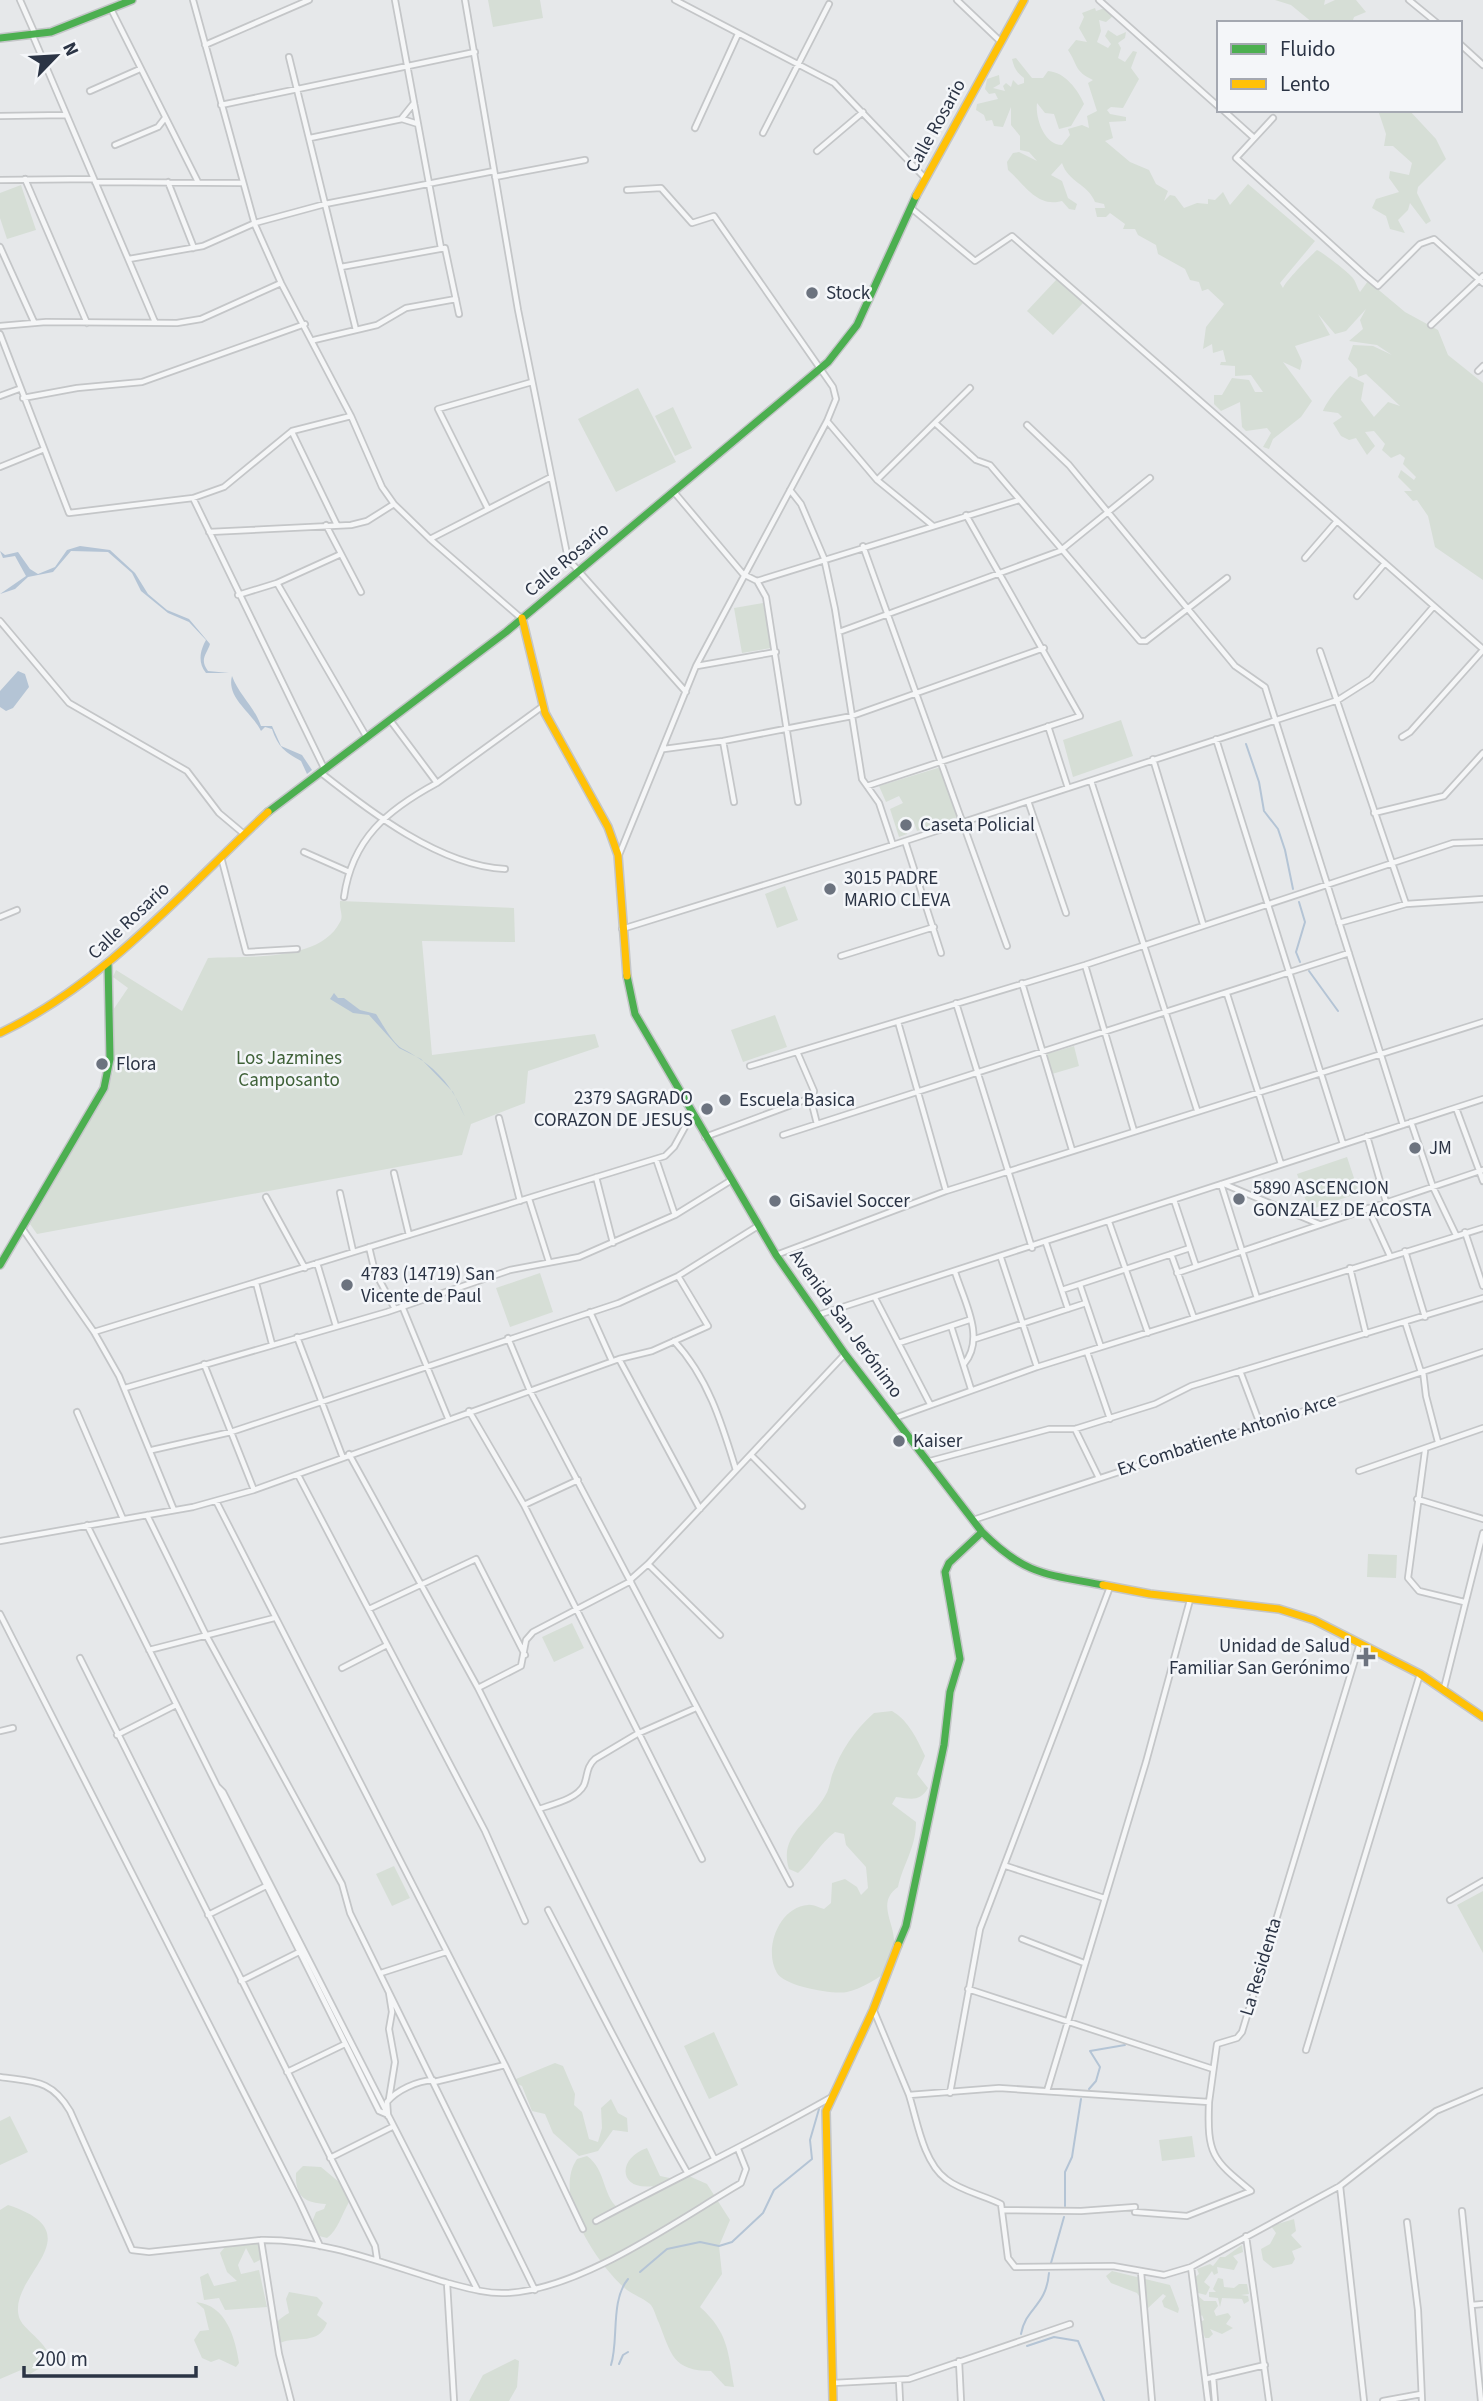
<svg xmlns="http://www.w3.org/2000/svg" width="1483" height="2401" font-family="'Source Sans 3',sans-serif">
  <style>
    .green { fill: #d6ded6 }
    .water { fill: #b4c4d5 }
    .lines { fill: none; stroke-linecap: round; stroke-linejoin: round }
    .stream { stroke: #b4c4d5; stroke-width: 2 }
    .street-casing { stroke: #c4c6c8; stroke-width: 8 }
    .fast-casing { stroke: #c4c6c8; stroke-width: 10 }
    .slow-casing { stroke: #c4c6c8; stroke-width: 10 }
    .street { stroke: #f5f6f7; stroke-width: 4.5 }
    .fast { stroke: #4caf50; stroke-width: 7 }
    .slow { stroke: #ffc107; stroke-width: 7 }
    .poi-dot { fill: #6c737f; stroke: #f4f6f9; stroke-width: 2.5 }
    .labels { text-anchor: middle; dominant-baseline: central; stroke-width: 5; stroke-linejoin: round; paint-order: stroke }
    .street-label { font-size: 19px; fill: #2b3445; stroke: #f4f6f9 }
    .poi-label { font-size: 19px; fill: #2b3445; stroke: #f4f6f9; text-anchor: start }
    .park-label { font-size: 19px; fill: #3f6138; stroke: #f4f6f9 }
  </style>
  <rect width="100%" height="100%" fill="#e6e8ea"/>
  <!-- green -->
  <path class="green" d="M488,0H540L543,18L493,27Z
    M1275,0H1325L1324,5L1335,0H1356L1366,12L1354,17L1352,23H1313L1291,5Z
    M1095,8L1096,11L1105,8L1113,16L1106,22L1099,20L1101,31L1097,42L1108,48L1111,44L1105,36L1108,30L1117,36L1126,32L1125,38L1118,43L1121,48L1118,58L1125,62L1133,51L1137,52L1131,68L1139,79L1123,108L1111,107L1107,110L1110,114L1126,117V121L1109,122L1113,138L1105,141L1130,162L1149,170L1156,184L1168,191L1164,201L1170,195L1175,196L1184,208L1197,203L1208,204V199L1215,200L1223,192L1230,205L1248,184L1315,241L1280,283L1283,288C1285,282 1310,256 1317,250C1322,252 1348,272 1352,277C1356,281 1357,288 1360,292L1368,281L1405,312L1438,330L1448,355L1483,383V580L1435,547L1428,516L1417,500L1413,501L1404,491H1412L1398,477L1401,470L1414,480L1416,477L1403,464L1405,458L1400,454L1391,458L1382,450L1385,444L1374,431L1365,432L1375,446L1367,455L1356,438L1349,440L1341,436L1333,423L1342,417L1338,413L1323,411C1326,402 1342,383 1350,376L1364,383L1361,400L1374,417L1388,402L1400,406L1366,374L1358,377L1357,369L1348,359L1353,345L1373,346L1392,355L1377,345L1349,341L1363,329L1360,320L1366,309L1346,331L1335,334L1318,314L1330,335L1295,346L1302,361L1300,370L1283,362L1312,401L1301,417L1273,439L1269,449L1263,447L1271,433L1267,428L1246,431L1242,427L1240,402L1221,411L1214,404V395H1222L1232,378L1249,380L1255,392H1263L1251,375L1235,376V366L1220,365L1221,362H1226L1223,350L1213,353L1212,344L1203,349L1206,327L1224,304L1208,289L1202,291L1199,282L1190,280L1185,269L1158,254L1156,245L1138,235L1135,229H1123L1125,224L1110,213L1106,217H1097L1095,208H1105L1104,204L1095,202C1088,184 1068,182 1062,163L1051,175L1062,181L1068,198L1077,204L1075,210L1069,209L1062,201C1037,208 1025,185 1008,170L1007,162L1013,153L1019,152L1037,161L1029,152L1020,150V136L1011,125V107L1003,127L994,126L992,120L986,121L984,115L976,110L977,104L998,99L995,93L989,94L985,89L987,79L999,75L1000,84L993,88L1005,91L1003,86L1006,83L1011,87L1013,80L1018,85L1024,83V78C1017,73 1014,68 1012,59L1016,58L1032,78H1043L1048,71C1065,72 1078,90 1084,104L1071,126L1059,129L1054,114L1045,113L1037,103C1035,117 1044,145 1062,145L1070,135L1068,129L1082,125L1089,128L1087,116L1097,111L1088,83L1093,80C1074,71 1078,65 1068,50L1076,40L1087,42L1079,28L1084,17L1082,13Z
    M1378,110H1409L1436,139L1446,159L1418,187L1417,193L1431,221L1426,224L1410,203L1408,210L1398,220L1405,233L1390,229L1386,216L1372,208L1376,199L1399,192L1389,178L1390,171L1409,175L1412,163L1393,146H1384L1386,134Z
    M21,185L36,230L7,239L0,218V193Z
    M1057,279L1083,303L1053,335L1027,311Z
    M638,388L676,462L616,492L578,419Z
    M673,407L692,448L675,456L655,416Z
    M763,603L771,648L742,653L734,608Z
    M1121,720L1133,756L1073,777L1063,740Z
    M941,767L958,817L917,831L913,820L904,824L907,834L899,837L890,809L903,803L899,796L886,802L879,786Z
    M785,886L798,920L777,928L765,894Z
    M340,901L514,908L515,942L422,941L432,1055L595,1034L599,1047L528,1071L525,1103L471,1124L462,1155L37,1234L30,1224L108,1090L115,1064L113,1010L128,988L113,977L116,970L182,1011L208,958C247,956 320,962 340,922C344,916 339,909 340,901Z
    M775,1015L787,1047L743,1062L731,1030Z
    M1074,1046L1079,1066L1052,1074L1047,1054Z
    M1347,1157L1359,1193L1309,1210L1297,1174Z
    M540,1273L553,1312L510,1327L496,1288Z
    M1368,1554L1397,1555L1396,1578L1367,1577Z
    M572,1623L584,1648L554,1662L542,1637Z
    M892,1711C909,1721 917,1739 925,1756L917,1774L928,1788C920,1802 911,1799 896,1797L892,1804L916,1822C916,1848 903,1864 898,1887C877,1902 893,1920 894,1940C895,1950 892,1959 890,1969C879,1978 861,1989 847,1992C833,1995 784,1986 777,1973C763,1949 779,1907 808,1905C812,1904 820,1908 824,1909L831,1903L832,1883L845,1879L857,1887L861,1895L868,1888L866,1867L846,1845L844,1834L835,1832C819,1844 813,1860 798,1873L789,1869C778,1835 811,1821 825,1796C829,1790 830,1782 832,1775C841,1750 854,1731 874,1713Z
    M394,1866L410,1898L392,1906L376,1874Z
    M1483,1891V1953L1457,1905Z
    M714,2032L738,2085L709,2099L684,2046Z
    M555,2063L563,2066L575,2094L574,2105L582,2112L589,2139L598,2142L602,2128L601,2108L611,2099L618,2113L627,2118L628,2132L613,2130L598,2151L579,2156L553,2133L545,2114L532,2111L522,2086L511,2081Z
    M10,2116L28,2152L0,2165V2121Z
    M1192,2136L1195,2157L1162,2161L1159,2140Z
    M647,2148L660,2176L679,2180L689,2176L707,2184L730,2220L719,2246L722,2274L700,2307C728,2332 728,2351 734,2387L725,2386L711,2371C673,2371 671,2354 659,2323C656,2317 654,2308 650,2304C643,2298 634,2295 627,2290C596,2264 552,2196 577,2159L587,2156C607,2170 602,2199 621,2210L638,2201L653,2186C618,2191 617,2158 647,2148Z
    M303,2166L321,2167L339,2182L349,2202C342,2214 338,2230 327,2238L319,2236L312,2222L316,2212L324,2209L326,2204C304,2203 295,2196 296,2173Z
    M8,2205C97,2234 7,2276 19,2317C22,2328 41,2338 49,2354L47,2364L30,2374L21,2370L0,2379V2210Z
    M1294,2219L1296,2231L1291,2235L1302,2247L1292,2251L1295,2259L1292,2264L1273,2268L1263,2260L1261,2249L1270,2244L1276,2233L1271,2226Z
    M254,2237L263,2255L262,2259L254,2263L246,2248L238,2265L241,2274L259,2270L267,2307L225,2310L219,2298L204,2300L200,2277L208,2273L214,2286L237,2281L227,2272L220,2253L229,2242Z
    M1242,2245L1243,2252L1233,2256L1238,2262L1234,2270L1217,2267L1218,2273L1214,2275L1212,2271L1204,2282L1210,2287L1206,2295L1194,2292L1197,2290L1194,2278L1199,2274L1197,2269L1210,2264L1213,2266L1220,2257H1225Z
    M1112,2271L1170,2285L1179,2309L1178,2313L1164,2307L1162,2301L1166,2296L1163,2294L1147,2309L1137,2293L1111,2283L1106,2276Z
    M1218,2278L1223,2279L1224,2287L1234,2288L1239,2284H1247L1249,2294L1241,2295L1248,2296L1249,2301L1244,2304L1242,2299L1222,2298L1220,2307L1218,2298L1209,2297V2292H1216L1213,2289Z
    M289,2292L317,2297L323,2303L317,2315L327,2323C318,2346 298,2335 280,2343L276,2341C269,2327 278,2319 289,2313L286,2299Z
    M1196,2294L1204,2301H1216L1218,2306L1214,2311L1216,2316L1228,2313L1231,2317L1226,2324L1233,2328L1222,2334L1210,2329L1213,2334L1209,2338H1205L1203,2332L1198,2335L1197,2329L1202,2326L1200,2322L1204,2320L1202,2315L1198,2319L1195,2314L1197,2309L1191,2306Z
    M196,2302C226,2305 235,2337 239,2363L236,2367L219,2359L211,2362L202,2358L194,2340L200,2331L209,2330L204,2309Z
    M515,2359L519,2361L517,2387L509,2401H469L483,2375Z"/>
  <!-- water -->
  <path class="water" d="M80,546L110,550L135,573L148,594L167,610L189,619L210,644C207,654 199,659 208,671L229,673H206C196,661 202,647 206,640L189,622L168,613L141,591L132,573L108,552L71,551L53,572L28,577L15,589L0,594L26,576L15,556L3,558L0,551L5,555L18,552L30,569L38,574L55,567L67,550Z
    M18,671L25,674L29,687L13,708L6,711L0,707V691Z
    M232,676C239,695 254,706 261,726H272L281,746L302,755L312,770L307,774L301,761C285,752 278,747 272,729L265,727L261,731C252,712 226,698 232,676Z
    M334,993L338,998H344L360,1010L376,1014C382,1023 393,1044 403,1049C434,1065 452,1084 465,1117L453,1092L421,1059L399,1048L369,1015L353,1013L330,999Z"/>
  <g class="lines">
    <!-- stream -->
    <path class="stream" d="M1246,744L1259,782L1264,811L1278,829L1285,850L1293,889
      M1299,902L1305,922L1296,952L1300,962
      M1309,971L1338,1011
      M1089,2089L1096,2081L1100,2067L1090,2051L1125,2045
      M1065,2206V2172L1072,2157L1081,2099
      M1051,2263L1064,2217
      M640,2272L667,2249L700,2242L719,2246L732,2242L763,2213L774,2190L812,2159L810,2140L819,2109
      M1021,2334C1026,2307 1046,2307 1049,2273
      M1027,2346L1054,2337L1078,2341L1104,2401
      M619,2364L623,2355L628,2352
      M611,2365C619,2340 610,2301 628,2279"/>
    <!-- street casing -->
    <g class="street-casing">
      <path id="street" d="M20,0L35,34
        M193,0L255,225L281,283L351,416L382,487L394,504L430,539L521,618
        M395,0L441,248
        M465,0L518,310L568,559L686,692
        M675,0L834,83L924,177
        M957,0L1000,41
        M1099,0L1219,107
        M1409,0L1437,23
        M111,9L198,182
        M33,36L155,322
        M1460,44L1483,65
        M205,45L309,0
        M289,57L356,330
        M90,91L140,69
        M221,105L475,52
        M1223,110L1253,137
        M0,116L66,115
        M402,118L414,103
        M1273,118L1236,158L1366,276L1378,286L1420,244L1434,239L1483,283
        M695,128L738,34
        M763,133L829,4
        M310,138L402,119L418,124
        M115,145L158,127L165,118
        M817,151L863,112
        M495,177L585,160
        M25,179L87,323
        M0,180L94,179
        M95,182L241,183
        M168,182L194,248
        M911,208L975,261L1012,236L1483,649
        M0,247L34,322
        M129,259L203,246L255,223L325,204L494,171
        M341,267L445,248L459,314
        M1431,325L1483,276
        M0,326L46,322L177,323L201,319L281,283
        M0,334L69,513L193,498L224,487L292,431L351,416
        M314,340L377,325L406,308L456,299
        M1478,371L1483,366
        M0,396L19,389
        M23,398L77,388L142,382L305,324
        M827,421L877,480L932,525
        M935,423L976,460L990,465L1140,641H1146L1227,578
        M1027,425L1069,465L1235,666L1265,687L1403,1125
        M292,432L337,525
        M0,467L42,450
        M877,480L970,388
        M790,490L801,504L824,558L835,609L862,779L879,803L893,845
        M674,492L743,574L757,581L1019,500
        M193,498L324,768
        M488,509L438,409L532,382
        M326,525L361,592
        M209,532L351,525L367,521L394,504
        M430,539L551,477
        M863,546L1007,946
        M1305,558L1337,521
        M757,581L766,597L798,802
        M277,583L366,736
        M238,595L277,583L341,554
        M1357,596L1385,563
        M0,621L69,703L187,771L219,813L244,834
        M839,632L1060,551L1150,478
        M1320,651L1406,904
        M697,666L776,652
        M1048,726L1068,788
        M1402,737L1410,732L1483,650
        M1216,739L1343,1144
        M723,741L734,802
        M664,749L723,741L852,716L1044,648
        M1153,759L1203,924
        M320,772C369,811 440,866 505,869
        M1091,781L1197,1110
        M437,783L543,706
        M867,786L1080,716L966,515
        M1028,801L1066,913
        M1374,813L1444,796L1483,753
        M905,841L941,953
        M304,852L347,871
        M619,855L696,666L827,421L836,399L833,387L714,216L692,223L661,188L627,190
        M221,857L246,952L297,949
        M344,897C352,839 387,810 437,783L390,720
        M0,917L17,910
        M1339,923L1406,904L1483,899
        M622,929L893,845L1338,700L1371,679L1434,606
        M841,956L934,927
        M1085,965L1134,1131
        M1022,983L1072,1150
        M1227,994L1281,1164
        M956,1003L1032,1248
        M898,1022L946,1191
        M798,1054L814,1091L812,1104L817,1124
        M750,1066L1085,965L1453,843L1483,842
        M1456,1108L1483,1181
        M499,1118L520,1201
        M1411,1122L1433,1187L1456,1235
        M783,1135L1349,953
        M1367,1136L1386,1202
        M705,1137L813,1097
        M656,1159L675,1215
        M394,1173L409,1235
        M596,1177L613,1243
        M1221,1184L1257,1298
        M1224,1184L1319,1224
        M340,1193L353,1251
        M266,1197L305,1268
        M529,1199L549,1262
        M1174,1200L1196,1266
        M1368,1208L1390,1256
        M1109,1222L1148,1333
        M22,1228L94,1332L119,1376L174,1510
        M1465,1232L1483,1286
        M1046,1243L1068,1309
        M369,1247L375,1272L395,1309
        M1405,1251L1425,1317
        M1171,1254L1194,1318
        M776,1255L946,1191L1483,1022
        M1001,1258L1037,1367
        M317,1263L336,1326
        M1350,1268L1366,1334
        M955,1272C964,1301 986,1338 964,1364
        M1177,1273L1483,1170
        M256,1283L272,1344
        M1080,1285L1101,1347
        M1062,1290L1190,1248
        M875,1298L930,1404
        M402,1306L448,1418
        M590,1312L612,1361
        M818,1315L1483,1099
        M1405,1322L1421,1372
        M951,1326L971,1389
        M94,1332L665,1156L674,1147L691,1116
        M297,1337L343,1458
        M508,1338L530,1391L790,1884
        M975,1339L1086,1303
        M674,1341C708,1377 722,1424 736,1470
        M899,1343L969,1320
        M1087,1352L1110,1419
        M619,1359L700,1509
        M204,1364L254,1490
        M1240,1371L1260,1424
        M1423,1371L1426,1396L1438,1442
        M125,1388L387,1312L510,1270L579,1257L675,1215L730,1181
        M469,1411L524,1505L702,1859
        M77,1412L123,1519
        M895,1418L1037,1367L1483,1228
        M1075,1429L1098,1476
        M152,1450L231,1432L619,1303L678,1276L758,1226
        M1425,1451L1408,1578L1419,1591L1464,1602
        M349,1454L478,1688L714,2158
        M752,1456L802,1506
        M930,1461L1049,1429H1075L1155,1404L1191,1386L1483,1298
        M1359,1471L1483,1428
        M298,1475L485,1831L525,1921
        M1417,1499L1483,1519
        M216,1501L505,2065L583,2229
        M524,1505L578,1480
        M147,1515L206,1635L342,1884L350,1913L535,2290
        M973,1520L1483,1352
        M87,1525L379,2111L386,2114
        M0,1541L193,1507L254,1490L619,1359L652,1351L708,1326L678,1276
        M648,1564L720,1635
        M630,1580L648,1564L845,1354
        M369,1609L476,1559L525,1655
        M0,1614L300,2203L320,2246
        M149,1650L274,1618
        M80,1658L375,2246L377,2259
        M342,1668L387,1645
        M478,1688L521,1666L526,1640L533,1632L631,1581
        M1444,1688L1483,1533
        M0,1731L13,1728
        M117,1735L176,1705
        M218,1787L223,1792L477,2289
        M539,1809C553,1804 577,1799 584,1785C588,1775 586,1767 595,1759L637,1734L696,1708
        M1006,1866L1104,1898
        M1450,1900L1483,1881
        M548,1910C594,1998 638,2086 687,2172
        M208,1915L266,1886
        M1022,1939L1084,1963
        M381,1973L446,1952
        M241,1981L299,1952
        M968,1989L1213,2069
        M874,2011L909,2095L999,2088L1209,2102L1217,2044L1237,2038L1242,2032L1360,1643
        M1306,2050L1420,1674
        M287,2072L345,2044
        M0,2077C34,2082 51,2079 70,2111L132,2250L149,2252L261,2240
        M434,2082L505,2065
        M1047,2091L1146,1762L1190,1600
        M950,2093L980,1929L1110,1587
        M909,2095C917,2120 923,2162 946,2179C961,2191 983,2195 1001,2204L1008,2258L1015,2267L1113,2266L1164,2275L1191,2267L1340,2186L1436,2111L1483,2091
        M389,2099L395,2062L389,2029L392,2012L389,1993
        M388,2116L387,2102C397,2090 417,2081 433,2080
        M330,2158L392,2127
        M1340,2186L1364,2401
        M1002,2210L1081,2211L1135,2207
        M1462,2211L1481,2401
        M1135,2212L1187,2216L1251,2191C1212,2159 1207,2155 1209,2102
        M596,2221C674,2179 753,2142 830,2098
        M1407,2222L1418,2310L1422,2401
        M1246,2236L1269,2401
        M1191,2267L1208,2401
        M1141,2272L1152,2401
        M447,2283L454,2401
        M1472,2305L1483,2304
        M959,2361L961,2401
        M1213,2377L1215,2401
        M1206,2379L1265,2365
        M899,2381L900,2401
        M833,2383L909,2379L1070,2324
        M291,2401L279,2354L261,2240C326,2239 387,2265 448,2283C467,2288 487,2294 506,2293C581,2290 676,2221 741,2183L746,2169L738,2149
        M1383,2401L1421,2394"/>
    </g>
    <!-- fast casing -->
    <g class="fast-casing">
      <path id="fast" d="M0,38L51,32L132,0
        M268,812L506,632L828,362L857,325L916,196
        M627,976L635,1014L776,1255L845,1354L982,1532C1025,1575 1045,1574 1103,1585
        M0,1265L104,1088L110,1059L108,963
        M898,1945L906,1926L944,1745L950,1692L960,1659L945,1572L949,1563L982,1532"/>
    </g>
    <!-- slow casing -->
    <g class="slow-casing">
      <path id="slow" d="M916,196L1024,0
        M522,618L545,713L608,827L618,855L627,976
        M0,1033C104,984 184,890 268,812
        M1103,1585L1150,1594L1279,1609L1314,1620L1420,1674L1483,1717
        M833,2401L826,2111L873,2010L898,1945"/>
    </g>
    <!-- street -->
    <use href="#street" class="street"/>
    <!-- fast -->
    <use href="#fast" class="fast"/>
    <!-- slow -->
    <use href="#slow" class="slow"/>
  </g>
  <!-- markers -->
  <g class="poi-dot">
    <circle cx="812" cy="293" r="7"/>
    <circle cx="906" cy="825" r="7"/>
    <circle cx="830" cy="889" r="7"/>
    <circle cx="102" cy="1064" r="7"/>
    <circle cx="725" cy="1100" r="7"/>
    <circle cx="707" cy="1109" r="7"/>
    <circle cx="1415" cy="1148" r="7"/>
    <circle cx="1239" cy="1199" r="7"/>
    <circle cx="775" cy="1201" r="7"/>
    <circle cx="347" cy="1285" r="7"/>
    <circle cx="899" cy="1441" r="7"/>
    <path d="M1362.5 1646.5h7v7h7v7h-7v7h-7v-7h-7v-7h7z"/>
  </g>
  <g class="labels">
    <!-- street labels -->
    <g class="street-label">
      <text transform="translate(936 126) rotate(-61)">Calle Rosario</text>
      <text transform="translate(567 560) rotate(-40)">Calle Rosario</text>
      <text transform="translate(129 921) rotate(-43)">Calle Rosario</text>
      <text transform="translate(846 1324) rotate(54)">Avenida San Jerónimo</text>
      <text transform="translate(1227 1435) rotate(-18)">Ex Combatiente Antonio Arce</text>
      <text transform="translate(1261 1967) rotate(-73)">La Residenta</text>
    </g>
    <!-- poi labels -->
    <g class="poi-label">
      <text x="826" y="293">Stock</text>
      <text x="920" y="825">Caseta Policial</text>
      <text x="844" y="878">3015 PADRE<tspan x="844" dy="22">MARIO CLEVA</tspan></text>
      <text x="116" y="1064">Flora</text>
      <text x="693" y="1098" text-anchor="end">2379 SAGRADO<tspan x="693" dy="22">CORAZON DE JESUS</tspan></text>
      <text x="739" y="1100">Escuela Basica</text>
      <text x="1429" y="1148">JM</text>
      <text x="1253" y="1188">5890 ASCENCION<tspan x="1253" dy="22">GONZALEZ DE ACOSTA</tspan></text>
      <text x="789" y="1201">GiSaviel Soccer</text>
      <text x="361" y="1274">4783 (14719) San<tspan x="361" dy="22">Vicente de Paul</tspan></text>
      <text x="913" y="1441">Kaiser</text>
      <text x="1350" y="1646" text-anchor="end">Unidad de Salud<tspan x="1350" dy="22">Familiar San Gerónimo</tspan></text>
    </g>
    <!-- park labels -->
    <g class="park-label">
      <text x="289" y="1058">Los Jazmines<tspan x="289" dy="22">Camposanto</tspan></text>
    </g>
  </g>
  <!-- legend -->
  <rect x="1217" y="21" width="245" height="91" fill="#f4f6f9" stroke="#a4a8b1" stroke-width="2"/>
  <rect x="1231" y="44" width="35" height="10" fill="#4caf50" stroke="#a4a8b1" stroke-width="2"/>
  <text x="1280" y="56" font-size="21" fill="#2b3445">Fluido</text>
  <rect x="1231" y="79" width="35" height="10" fill="#ffc107" stroke="#a4a8b1" stroke-width="2"/>
  <text x="1280" y="91" font-size="21" fill="#2b3445">Lento</text>
  <!-- north arrow -->
  <g transform="translate(56 56) rotate(65)" stroke="#f4f6f9" stroke-width="5" paint-order="stroke">
  <path d="M0-5L12 26L0 18L-12 26Z" fill="#2b3445"/>
  <text y="-10" font-size="19" font-weight="bold" text-anchor="middle" fill="#2b3445">N</text>
  </g>
  <!-- scale -->
  <path d="M24 2366v10h172v-10" fill="none" stroke="#2b3445" stroke-width="3.5"/>
  <text x="35" y="2366" font-size="21" fill="#2b3445" stroke="#f4f6f9" stroke-width="5" paint-order="stroke">200 m</text>
</svg>
